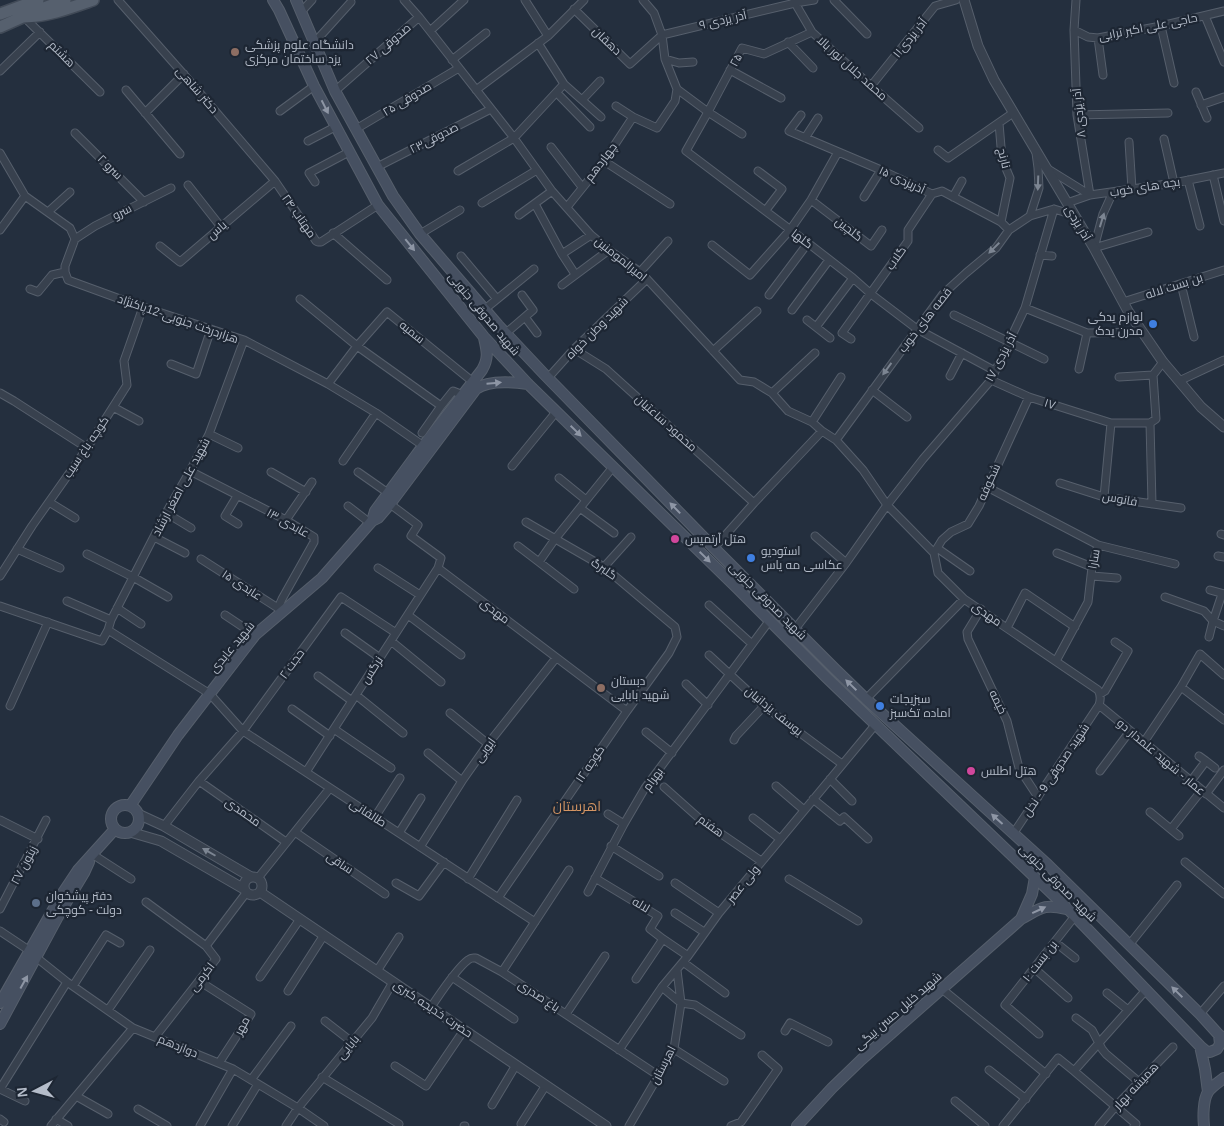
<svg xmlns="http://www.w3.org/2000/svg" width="1224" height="1126" font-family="Arial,Cairo,sans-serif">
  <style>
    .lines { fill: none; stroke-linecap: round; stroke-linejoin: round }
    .minor-casing { stroke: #565f6c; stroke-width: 9 }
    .tertiary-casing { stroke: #565f6c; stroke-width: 11 }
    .secondary-casing { stroke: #565f6c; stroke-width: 12 }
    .primary-casing { stroke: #414a57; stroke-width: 14 }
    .minor { stroke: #38414e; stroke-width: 7 }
    .tertiary { stroke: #38414e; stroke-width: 9 }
    .secondary { stroke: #465061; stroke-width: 10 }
    .primary { stroke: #56606e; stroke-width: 11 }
    .oneway { fill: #8e96a5 }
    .oneway2 { fill: #7c8592 }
    .education-dot { fill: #8d6e63; stroke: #1d2633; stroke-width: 2 }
    .shop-dot { fill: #3f7fe0; stroke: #1d2633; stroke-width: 2 }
    .hotel-dot { fill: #d1479c; stroke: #1d2633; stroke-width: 2 }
    .service-dot { fill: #5c6f8a; stroke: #1d2633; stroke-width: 2 }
    .labels { text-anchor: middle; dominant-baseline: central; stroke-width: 4.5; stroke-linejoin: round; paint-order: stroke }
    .street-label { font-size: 12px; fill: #b4bcc9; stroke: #1d2633 }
    .poi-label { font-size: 12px; fill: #b4bcc9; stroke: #1d2633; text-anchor: start }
    .neighbourhood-label { font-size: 14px; fill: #d59563; stroke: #1d2633 }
  </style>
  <rect width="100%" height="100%" fill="#242f3e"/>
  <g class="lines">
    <!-- minor casing -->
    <g class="minor-casing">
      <path id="minor" d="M118,0L187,78L275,181L316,241L318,242H321L378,205
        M404,0L419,17L514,138L552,191L591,235L609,250L640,272L647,279L740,380L754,382L772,393L788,411L812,422L822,431L836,440L863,470L887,505L934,553L938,573L964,599L1098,690C1101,695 1101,699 1099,705L1013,834
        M525,0L548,36
        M794,0L795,3L812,32L871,86L919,128
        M834,0L867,34
        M1076,0L1074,30L1077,115L1090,195
        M574,9L630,64L662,35L795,3L814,0
        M301,12L312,0
        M1205,16L1224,62
        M24,17L100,92
        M1161,26L1174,83
        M1074,30L1088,37L1098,38L1161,26L1224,11
        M430,31L464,0
        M812,32L764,54L742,48L708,112L686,151L808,243L853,278L871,294L917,329L995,371
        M1098,38L1103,75
        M788,42L813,68
        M314,43L351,2
        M538,43L564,84L601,117
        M665,59L679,63L693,62
        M452,60L486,33
        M730,70L781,98
        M0,71L40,32
        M871,86L935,6L956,0
        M677,89L708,112L742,134
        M126,90L180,154
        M476,90L548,36L584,0
        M335,91L419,17
        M1196,92L1207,118
        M557,93L590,127
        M582,100L600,81
        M1201,105L1224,97
        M616,106L633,117L657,128L675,101L677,89L665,59L662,35L654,13L643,0
        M280,111L314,86
        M145,113L184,74
        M801,115L789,131L881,170L932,194L942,191L1001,222L1009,230
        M1077,115L1168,113
        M999,123L1002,159L1010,178L1001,222
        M356,129L459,68
        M75,133L144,202
        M805,138L818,118
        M1164,139L1174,183
        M308,141L335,127
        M1129,142L1132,189
        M551,147L582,187
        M938,150L948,158L1013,113
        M0,153L25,196L70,228L75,239L65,266V272L68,280L131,303L244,340L328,384L376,413L425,447
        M604,161L670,204
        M377,167L491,109
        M1048,169L1090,195
        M458,171L514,138L564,84
        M758,171L782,189L766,210
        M1213,175L1224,221
        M1188,180L1200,226
        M315,182L309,173L349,152
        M188,185L221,227
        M864,197L881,170
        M953,197L962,181
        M811,200L871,246L882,230
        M482,203L537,170
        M1067,203L1090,195L1174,183L1224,173
        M535,204L562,254L575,274
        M567,207L604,161L633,117
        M48,212L70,192
        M519,215L552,191
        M1030,216L1039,188L1038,168L1036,153
        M0,230L25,196
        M333,233L387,280
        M420,234L460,210
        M75,239L95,226L171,188
        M712,245L750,275L790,230L811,200L838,152
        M160,246L180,262L275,181
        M1094,248L1103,214L1113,192
        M1094,248L1148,232
        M562,254L591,235
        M1040,255L1052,256
        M461,256L497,299
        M640,272L668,241
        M1181,284L1194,337
        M562,285L609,250
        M30,289L38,292L52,275L65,272
        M769,295L808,243
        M300,299L357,346L387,312L473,382
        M1123,302L1224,270
        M1025,308L1087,333L1142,332
        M485,309L534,269
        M792,310L829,260
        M954,315L1044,359
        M525,317L537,333
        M807,320L830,338
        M816,327L853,278
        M506,333L533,310L522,295
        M851,339L842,333L908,241V230L932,194
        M574,349L606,369L754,503
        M713,351L757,311
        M171,364L196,374L211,329
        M1079,369L1087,333
        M950,376L962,353
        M1119,377L1153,375
        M548,378L574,349L647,279
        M991,380L1029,397L1111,423
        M1179,381L1224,360
        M328,384L357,346L441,406L453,391L463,395
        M872,390L907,417
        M0,393L14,401L87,448
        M772,393L815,353
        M113,407L139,421
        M812,422L841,377
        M1150,423L1152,504
        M1150,423L1156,419L1153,375L1163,362
        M422,433L441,406
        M209,434L238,448
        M836,440L943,294L966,273L996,248L1009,230L1030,216L1054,209L1074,215
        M343,461L376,413
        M512,466L556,412
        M190,471L286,520L314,537V542L282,599L278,608
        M271,472L306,492
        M358,472L388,493
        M559,478L586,500
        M1060,483L1104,497L1181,508
        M987,487L1098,545L1092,567L1088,602L1056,661
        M237,496L225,516L238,524
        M1104,497L1111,423H1150
        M49,502L75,518
        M348,506L370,523
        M580,508L614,533
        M166,513L191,528
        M286,520L312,482
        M1221,534L1224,535
        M815,536L846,563
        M154,537L185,553
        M1098,545L1175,564
        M518,546L539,562L555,539L613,467
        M714,548L754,503L822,431
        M937,548L970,571
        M17,549L60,568
        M934,553L942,540L951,532L968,524L979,506L1029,397
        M1057,553L1092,567
        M87,554L133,577L168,597
        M1218,556L1224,557
        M201,559L281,610
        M539,562L574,589
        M604,567L631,537
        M378,568L420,595
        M438,568L627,711
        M0,576L32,526L87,448L127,385L124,361L143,307
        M1092,576L1117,578
        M1210,590L1224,594
        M1222,594L1213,621L1224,626
        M1165,597L1204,611L1213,621L1209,637
        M67,601L111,620
        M709,605L752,644
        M0,606L102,641L108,630L210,694L243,731L535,922
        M117,608L141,624
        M981,609L967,632L968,639L1007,721L1019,768L1038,797
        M225,615L255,635
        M408,615L461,655
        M1007,628L1025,593L1075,627
        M795,629L846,563L887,505L923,459L991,380L1025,308L1054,209
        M108,630L111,620L166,513L190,471L209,434L244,340
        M345,633L380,658
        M391,641L441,682
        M709,655L764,706L842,764
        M318,676L352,701
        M686,684L708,705
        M1181,687L1224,720
        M1100,694L1105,691L1128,651L1115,642
        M356,695L403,733
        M866,699L964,599
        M1099,705L1224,808
        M10,706L48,622
        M292,709L330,736
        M450,713L488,744
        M334,729L391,768
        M646,732L672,753
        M734,740L736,736L764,706
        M1144,742L1181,687L1200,654L1224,675
        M428,753L462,781
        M1206,761L1215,768
        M1100,771L1130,731
        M306,772L438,568L441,558L411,536L418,525L390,504
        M830,779L852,801
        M199,781L286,842
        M1191,781L1206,761L1199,756
        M776,786L804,810
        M664,787L701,820L761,861
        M1206,794L1224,770
        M813,799L840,821L844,817L868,839
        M1150,812L1179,836
        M608,814L624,824
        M375,817L400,778
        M753,818L780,839
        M0,820L38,839
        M164,826L199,781L243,731L341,597L396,633
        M1171,829L1202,790
        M295,832L385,894
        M399,833L421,798
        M611,846L659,876
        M420,847L462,781L488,744L556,658
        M92,854L131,879
        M1185,862L1224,894
        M258,878L330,788
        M595,878L658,916L650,929L663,939L688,956
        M468,879L517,800
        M789,879L858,921
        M396,883L419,896L444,862
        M675,883L719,913
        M588,892L624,824L645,788L770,620
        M498,898L627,711L669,653L677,637L675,627L604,567L526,522
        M146,902L206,946
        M0,909L46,820
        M675,913L704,932
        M0,931L30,951
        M1055,942L1075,958
        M1129,945L1177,885
        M37,958L67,982L133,1028L233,1069L298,1108L324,1126
        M683,962L725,993
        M1034,968L1068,998
        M377,971L399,937
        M502,972L569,870
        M260,977L300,919
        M452,977L514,1019
        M636,979L663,939
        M199,981L251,1014L219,1063
        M73,986L106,935L120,943
        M662,987L681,1003L695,1005L741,1035
        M942,989L1046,1074
        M288,991L324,935
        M1107,993L1128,1010
        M431,1007C440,994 456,969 468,960C472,957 472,958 476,958L502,972L659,1076
        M108,1010L150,950
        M566,1014L605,956
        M1200,1014L1224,986
        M1076,1018L1092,1030L1102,1049L1106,1054L1139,1082
        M325,1021L352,1042
        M785,1031L790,1023L828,1042
        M1039,1034L1005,1005L1075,916
        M155,1037L216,959L206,946L246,893
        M674,1049L724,1081
        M619,1050L662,987L688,956L719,913L876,724
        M395,1066L426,1086L464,1030
        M989,1070L1026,1099
        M1074,1071L1136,1124L1134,1126
        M322,1077L399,1124
        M251,1080L291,1026
        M0,1089L67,982
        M0,1089L25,1101
        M76,1096L108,1114
        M955,1101L985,1126
        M492,1105L516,1065
        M138,1109L167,1126
        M0,1119L4,1122
        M56,1119L68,1126
        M521,1124L546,1085
        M51,1126L133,1028
        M200,1126L233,1069
        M232,1126L258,1084
        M286,1126L298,1108L372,1018L393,982
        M464,1126H465
        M629,1126L674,1049L681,1003L677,970
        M731,1126L741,1122L778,1069L762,1055
        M1003,1126L1058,1058L1074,1071L1146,990
        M1099,1126L1115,1107L1173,1047"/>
    </g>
    <!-- tertiary casing -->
    <g class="tertiary-casing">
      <path id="tertiary" d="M964,0L978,46L994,80L1094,248L1128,311L1163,362L1201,407L1224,427
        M138,814L164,826L251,877
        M130,832L161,841L244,889
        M244 886a9 9 0 1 1 18 0a9 9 0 1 1-18 0Z
        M260,892L606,1126"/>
    </g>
    <!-- secondary casing -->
    <g class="secondary-casing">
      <path id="secondary" d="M273,0L279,10L314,86L378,205L484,337L528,384L737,588L827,678L1068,909L1200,1046L1205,1069L1208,1092
        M296,0L335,91L393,196L420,234L498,325L544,374L714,548L836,670L866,699L1048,865L1200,1014L1219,1035L1224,1038
        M372,521L375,511L417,454L482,370C489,358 487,351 484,338
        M111 819a14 14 0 1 1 28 0a14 14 0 1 1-28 0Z
        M130,806L178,735L255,635L322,578L372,521L378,518L390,504L476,389C488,380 513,382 528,384
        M1035,877L1032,894L1021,919C1040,909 1043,903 1066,909
        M0,1003L62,894L78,870L115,829
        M0,1024L61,911L84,873L89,862
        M1200,1046L1206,1051L1210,1052L1217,1049L1220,1044L1219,1035
        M797,1126L832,1088L861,1060L1021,919
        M1204,1126C1203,1117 1203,1100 1208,1092C1211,1087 1219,1082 1224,1078"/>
    </g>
    <!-- primary casing -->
    <g class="primary-casing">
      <path id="primary" d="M0,14L38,0
        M24,17C49,16 70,8 93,0
        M0,27L36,11L65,0"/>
    </g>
    <!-- minor -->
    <use href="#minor" class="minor"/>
    <!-- tertiary -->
    <use href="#tertiary" class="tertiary"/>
    <!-- secondary -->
    <use href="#secondary" class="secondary"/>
    <!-- primary -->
    <use href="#primary" class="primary"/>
  </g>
  <!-- one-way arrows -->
  <defs><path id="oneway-solid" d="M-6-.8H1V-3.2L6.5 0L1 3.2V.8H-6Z" transform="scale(1.25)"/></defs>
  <g class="oneway">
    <use href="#oneway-solid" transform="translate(325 107) rotate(63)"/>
    <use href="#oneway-solid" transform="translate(410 245) rotate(51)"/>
    <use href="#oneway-solid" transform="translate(494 383) rotate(-5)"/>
    <use href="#oneway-solid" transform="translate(576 431) rotate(44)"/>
    <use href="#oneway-solid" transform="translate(675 508) rotate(-134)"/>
    <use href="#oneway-solid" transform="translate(705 557) rotate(44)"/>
    <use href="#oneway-solid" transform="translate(851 685) rotate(-136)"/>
    <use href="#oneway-solid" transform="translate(997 819) rotate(-138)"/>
    <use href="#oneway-solid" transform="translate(1039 910) rotate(-25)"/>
    <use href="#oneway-solid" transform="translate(24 982) rotate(-61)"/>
    <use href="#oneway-solid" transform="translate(1177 992) rotate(-136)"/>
  </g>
  <g class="oneway2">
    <use href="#oneway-solid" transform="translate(1038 183) rotate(92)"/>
    <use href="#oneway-solid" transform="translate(1102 220) rotate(-73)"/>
    <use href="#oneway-solid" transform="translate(994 248) rotate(135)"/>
    <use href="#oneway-solid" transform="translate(887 369) rotate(126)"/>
    <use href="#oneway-solid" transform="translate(209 852) rotate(-150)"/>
  </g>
  <!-- markers -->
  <g class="education-dot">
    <circle cx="235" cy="52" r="5"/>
    <circle cx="601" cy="688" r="5"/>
  </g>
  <g class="shop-dot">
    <circle cx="1153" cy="324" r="5"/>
    <circle cx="751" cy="558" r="5"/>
    <circle cx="880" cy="706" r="5"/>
  </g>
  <g class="hotel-dot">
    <circle cx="675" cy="539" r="5"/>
    <circle cx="971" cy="771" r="5"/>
  </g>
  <circle class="service-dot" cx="36" cy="903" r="5"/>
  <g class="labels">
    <!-- street labels -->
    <g class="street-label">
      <text transform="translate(723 20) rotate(-13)">آذر یزدی ۹</text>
      <text transform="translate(1148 27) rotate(-11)">حاجی علی اکبر ترابی</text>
      <text transform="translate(910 38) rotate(-51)">آذر یزدی۱۱</text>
      <text transform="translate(607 41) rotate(44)">دهقان</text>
      <text transform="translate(388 44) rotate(-41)">صدوقی ۲۷</text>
      <text transform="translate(62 54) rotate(45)">هشتم</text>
      <text transform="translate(736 60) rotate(-62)">۲۵</text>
      <text transform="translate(852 68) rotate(42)">محمد جلال نور بالا</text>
      <text transform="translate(197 90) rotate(49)">دکتر شاهی</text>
      <text transform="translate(407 99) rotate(-31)">صدوقی ۲۵</text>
      <text transform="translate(1079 113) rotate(-96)">۸ آذر یزدی</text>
      <text transform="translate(434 138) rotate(-27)">صدوقی۲۳</text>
      <text transform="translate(1004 158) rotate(76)">نارنج</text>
      <text transform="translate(601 162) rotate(-53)">چهاردهم</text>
      <text transform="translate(110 167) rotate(45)">سرو ۲</text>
      <text transform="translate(902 180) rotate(25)">۱۵ آذریزدی</text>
      <text transform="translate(1145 187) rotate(-9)">بچه های خوب</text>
      <text transform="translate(122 212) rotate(-27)">سرو</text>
      <text transform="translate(299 216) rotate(55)">مهتاب ۲۴</text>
      <text transform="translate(1078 223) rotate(59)">آذر یزدی</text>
      <text transform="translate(849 229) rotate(38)">گلچین</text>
      <text transform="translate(217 230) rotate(-41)">یاس</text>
      <text transform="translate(802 239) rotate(37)">گلها</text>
      <text transform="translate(896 258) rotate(-55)">گلاب</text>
      <text transform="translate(621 259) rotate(39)">امیرالمومنین</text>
      <text transform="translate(1174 286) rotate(-18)">بن بست لاله</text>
      <text transform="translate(484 314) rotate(50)">شهید صدوقی جنوبی</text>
      <text transform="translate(178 319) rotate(19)">هزاردرخت جنوبی-12پاکنژاد</text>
      <text transform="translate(925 320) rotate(-52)">قصه های خوب</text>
      <text transform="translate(597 328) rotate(-45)">شهید وطن خواه</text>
      <text transform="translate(412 332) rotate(39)">سمیه</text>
      <text transform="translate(1001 357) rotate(-62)">آذر یزدی ۱۷</text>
      <text transform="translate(1050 404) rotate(18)">۱۷</text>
      <text transform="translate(666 423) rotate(42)">محمود ساعتیان</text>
      <text transform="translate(86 447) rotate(-56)">کوچه باغ سیب</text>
      <text transform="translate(989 482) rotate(-66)">شکوفه</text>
      <text transform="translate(181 487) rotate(-62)">شهید علی اصغر ارشاد</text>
      <text transform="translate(1120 499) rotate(10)">فانوس</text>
      <text transform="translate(288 523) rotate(29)">عابدی ۱۳</text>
      <text transform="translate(1094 559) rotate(-80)">سارا</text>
      <text transform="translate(604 569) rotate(35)">گلبرگ</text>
      <text transform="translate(242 585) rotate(33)">عابدی ۱۵</text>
      <text transform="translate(768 601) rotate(45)">شهید صدوقی جنوبی</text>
      <text transform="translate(495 611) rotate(37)">مهدی</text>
      <text transform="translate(987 614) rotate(35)">مهدی</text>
      <text transform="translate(232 647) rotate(-50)">شهید عابدی</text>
      <text transform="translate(292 664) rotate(-54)">حجت ۲</text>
      <text transform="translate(372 670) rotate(-57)">نرگس</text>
      <text transform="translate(998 702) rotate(64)">خیمه</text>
      <text transform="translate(774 711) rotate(39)">یوسف یزدانیان</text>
      <text transform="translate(485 750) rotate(-54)">ایوبی</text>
      <text transform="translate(1161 757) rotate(40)">عمار - شهید علمدار دو</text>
      <text transform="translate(590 764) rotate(-56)">کوچه ۱۲</text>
      <text transform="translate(1056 770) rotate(-56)">شهید صدوقی 9 - نخل</text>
      <text transform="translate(653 779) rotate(-54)">بهرام</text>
      <text transform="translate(243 812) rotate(35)">محمدی</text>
      <text transform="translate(368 813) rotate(33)">طالقانی</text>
      <text transform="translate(711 826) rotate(36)">هفتم</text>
      <text transform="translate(340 863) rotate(34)">ساقی</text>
      <text transform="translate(24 865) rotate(-62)">زیتون ۲۷</text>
      <text transform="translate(1058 883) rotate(45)">شهید صدوقی جنوبی</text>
      <text transform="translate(743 884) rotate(-51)">ولی عصر</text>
      <text transform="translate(641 905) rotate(31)">لاله</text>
      <text transform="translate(1040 961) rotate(-52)">بن بست ۱۰</text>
      <text transform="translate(202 977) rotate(-52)">اکرمی</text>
      <text transform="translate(539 996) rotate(33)">باغ صدری</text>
      <text transform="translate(433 1009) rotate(34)">حضرت خدیجه کبری</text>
      <text transform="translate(898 1011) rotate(-41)">شهید خلیل حسن بیگی</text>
      <text transform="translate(242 1026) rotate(-62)">مهر</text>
      <text transform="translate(178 1046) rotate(22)">دوازدهم</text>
      <text transform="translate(348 1047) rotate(-50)">بابایی</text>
      <text transform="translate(663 1065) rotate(-63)">اهرستان</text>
      <text transform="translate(1136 1086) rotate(-47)">همیشه بهار</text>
    </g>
    <!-- poi labels -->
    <g class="poi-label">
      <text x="245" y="45">دانشگاه علوم پزشکی<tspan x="245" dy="14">یزد ساختمان مرکزی</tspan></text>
      <text x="1143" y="317" text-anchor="end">لوازم یدکی<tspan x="1143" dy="14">مدرن یدک</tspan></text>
      <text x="685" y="539">هتل آرتمیس</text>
      <text x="761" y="551">استودیو<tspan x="761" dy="14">عکاسی مه یاس</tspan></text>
      <text x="611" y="681">دبستان<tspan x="611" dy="14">شهید بابایی</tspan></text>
      <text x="890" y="699">سبزیجات<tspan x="890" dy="14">اماده تک‌سبز</tspan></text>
      <text x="981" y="771">هتل اطلس</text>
      <text x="46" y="896">دفتر پیشخوان<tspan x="46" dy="14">دولت - کوچکی</tspan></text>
    </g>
    <!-- neighbourhood labels -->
    <g class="neighbourhood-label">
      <text x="577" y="806">اهرستان</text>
    </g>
  </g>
  <!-- north arrow -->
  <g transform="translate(35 1091) rotate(264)" stroke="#1d2633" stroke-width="4" paint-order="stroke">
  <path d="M0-4L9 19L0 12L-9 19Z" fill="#b4bcc9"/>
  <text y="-8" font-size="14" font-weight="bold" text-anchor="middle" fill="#b4bcc9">N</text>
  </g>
</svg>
